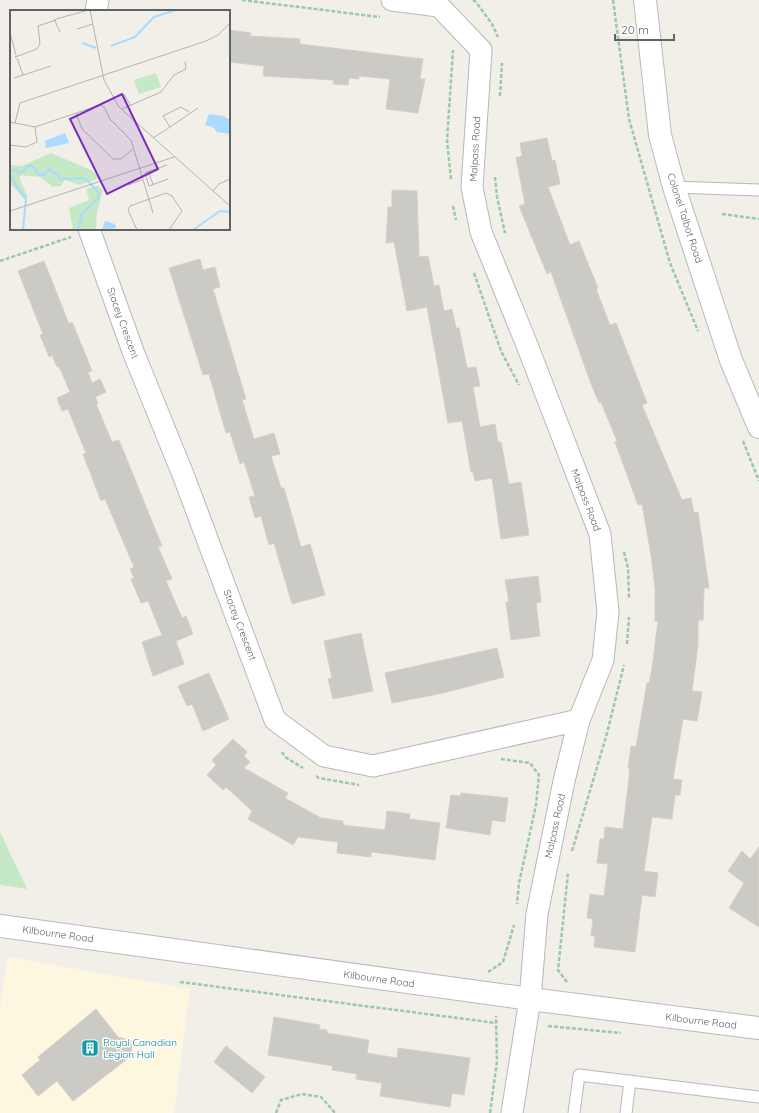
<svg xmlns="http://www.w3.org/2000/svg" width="759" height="1113" font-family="Quicksand,sans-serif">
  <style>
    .commercial { fill: #fef7e0 }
    .green { fill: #c5e8c5 }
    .building { fill: #cccac5; stroke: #d6d1c6 }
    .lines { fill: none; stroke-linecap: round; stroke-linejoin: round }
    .lane-casing { stroke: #b5b8bc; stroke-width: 13 }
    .street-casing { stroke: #b5b8bc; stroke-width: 23 }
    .secondary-casing { stroke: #b6babf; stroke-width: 24 }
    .path { stroke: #9cc7a9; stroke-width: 2.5; stroke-dasharray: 4 2; stroke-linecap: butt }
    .lane { stroke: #fff; stroke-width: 11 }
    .street { stroke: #fff; stroke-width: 21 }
    .secondary { stroke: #fff; stroke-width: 22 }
    .labels { text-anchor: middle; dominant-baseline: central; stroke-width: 3; stroke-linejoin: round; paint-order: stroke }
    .street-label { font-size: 10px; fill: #5f6368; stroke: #fff }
    .culture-label { font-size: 10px; fill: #0d838f; stroke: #fff; text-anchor: start }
    .inset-river { fill: none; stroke: #aadaff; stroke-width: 2 }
    .inset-road { fill: none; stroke: #b3b3b1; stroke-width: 1 }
    .view { fill: #7b2cbf; fill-opacity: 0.15; stroke: #7b2cbf; stroke-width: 2 }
    .inset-edge { fill: none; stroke: #5f6368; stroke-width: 2 }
  </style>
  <rect width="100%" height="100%" fill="#f1efe8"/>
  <!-- commercial -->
  <path class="commercial" d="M8,957L190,989L174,1113H0V1008Z"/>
  <!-- green -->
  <path class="green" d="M0,832L27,889L0,885Z"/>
  <!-- building -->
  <path class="building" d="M229,30L251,33L250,36L300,39V44L423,59L420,79H425L418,113L386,109L390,79L359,76V79L349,78L348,85L333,84L334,80L263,76L264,66L229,62Z
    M547,138L552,161L555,160L560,184L548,187L570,245L579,241L598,288L596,289L610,325L616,323L647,403L642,405L682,500L691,498L694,513L698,512L709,588H704L703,620H698V644L692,691L702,692L697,721L683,719L673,779L682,780L680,795H675L672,819L652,817L644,871L658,873L655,897L642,895L635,952L594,947L595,936H591L593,919L587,918L590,894L604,896L608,864L597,863L600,839H604L605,827L623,829L630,769L628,768L631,746L636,747L647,683H649L652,668L658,621H655V588L651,555L642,504L638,505L615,442L617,441L601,402L599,403L590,381L551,272L547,274L519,206L525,204L516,158L522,156L520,143Z
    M392,190L417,191L419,257L428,256L434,286L439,285L444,311L452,309L456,328H459L467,368L476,367L480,386L473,387L480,427L495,424L498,442H501L509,484L521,482L529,535L501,539L492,478L475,481L473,472H471L462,421L448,423L427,307L407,311L394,242L386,243L388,207H392Z
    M200,259L203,270L215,267L220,287L213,289L246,399L242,400L254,439L274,433L280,454L271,456L281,488H284L301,547L310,544L325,595L292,604L274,543L269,545L261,516L255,518L249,497L255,496L244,462L240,464L230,432L226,433L209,374L203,375L169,268Z
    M44,261L69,324L72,322L84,351L92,371L88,372L92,383L100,379L106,392L95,397L98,403L96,404L112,442L119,440L162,546L158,547L172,579L166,581L182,618L186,616L193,634L176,641L184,664L153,676L142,642L162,635L148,601L141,603L131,579L134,578L130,569L134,567L105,499L101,501L83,454L86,453L68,409L62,411L57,398L70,392L59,366L57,367L52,355L49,357L40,335L43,334L18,271Z
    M538,576L541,602L536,603L540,636L511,640L506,602H509L505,580Z
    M361,633L373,691L333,699L328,679L332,678L324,641Z
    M497,648L504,677L443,693L392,703L385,673Z
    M209,673L229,719L203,731L192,704L187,706L178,686Z
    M233,739L247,752L244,756L250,762L244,768L288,793L285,798L321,818L343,821V825L385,830L387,811L410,814L409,819L440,823L435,860L371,852V857L337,853L338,842L298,837L293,845L248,819L252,811L226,787L223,790L207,775L216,765L212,760Z
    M461,793L508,798L505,822L492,820L490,835L446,828L451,795L460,796Z
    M759,847V927L729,908L744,883L728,871L742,851L750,859Z
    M96,1009L118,1037L132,1041L131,1056L73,1101L57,1081L38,1096L22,1075L40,1060L38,1057Z
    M274,1017L320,1025L319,1029L327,1030V1033L369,1040L367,1053L397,1058L398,1048L470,1058L464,1095L452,1093L450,1107L380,1096L382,1083L356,1079L357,1074L332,1070L333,1066L268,1055Z
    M226,1046L265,1077L252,1093L214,1062Z"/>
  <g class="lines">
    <!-- lane casing -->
    <g class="lane-casing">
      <path id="lane" d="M674,187L759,190
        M574,1113L579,1075L759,1097
        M626,1113L630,1081"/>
    </g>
    <!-- street casing -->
    <g class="street-casing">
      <path id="street" d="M392,0L439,6L481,50L472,187L481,232L527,345L600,534L608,612L603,660L579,720L564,781L537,914L530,999L512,1113
        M96,11L98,0
        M89,229L134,354L184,477L275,720L324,756L373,766L579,720"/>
    </g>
    <!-- secondary casing -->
    <g class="secondary-casing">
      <path id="secondary" d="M645,0L660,135L674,187L731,360L759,427
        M0,926L530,999L759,1028"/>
    </g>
    <!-- path -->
    <path class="path" d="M242,0L380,17
      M473,0L476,2L492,24L498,37
      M613,0L629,119L670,263L698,331
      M500,96L502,63
      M495,177L497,197L505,233
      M451,179L447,141L453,50
      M453,206L456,220
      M722,214L759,219
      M0,261L71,237
      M474,273L501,351L519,385
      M743,441L759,481
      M624,552L628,568L629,598
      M627,644L629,617
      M282,752L285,757L303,768
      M501,759L530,763L539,775L536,805L519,883L517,904
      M316,776L319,778L359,785
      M572,851L606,737L624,665
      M488,972L503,962L514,925
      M180,982L496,1023
      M567,982L558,970L568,873
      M548,1026L621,1033
      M276,1113L281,1100L302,1094L321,1097L335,1113
      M490,1113L497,1061L496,1016"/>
    <!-- lane -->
    <use href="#lane" class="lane"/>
    <!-- street -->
    <use href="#street" class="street"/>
    <!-- secondary -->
    <use href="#secondary" class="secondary"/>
  </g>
  <!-- icons -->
  <defs>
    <g id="building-square" transform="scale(0.9)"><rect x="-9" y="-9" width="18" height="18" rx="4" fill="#0f9aa8" stroke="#fff"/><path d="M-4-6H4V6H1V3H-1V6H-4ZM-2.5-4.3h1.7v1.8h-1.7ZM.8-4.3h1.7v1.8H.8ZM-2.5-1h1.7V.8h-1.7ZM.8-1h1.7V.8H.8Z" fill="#fff"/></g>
  </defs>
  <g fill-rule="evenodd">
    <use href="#building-square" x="90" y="1048"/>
  </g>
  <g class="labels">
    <!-- street labels -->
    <g class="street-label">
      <text transform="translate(475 149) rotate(-87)">Malpass Road</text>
      <text transform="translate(685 218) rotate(72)">Colonel Talbot Road</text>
      <text transform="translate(123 323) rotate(70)">Stacey Crescent</text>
      <text transform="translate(586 500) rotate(69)">Malpass Road</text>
      <text transform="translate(240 625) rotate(69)">Stacey Crescent</text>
      <text transform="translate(555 826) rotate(-78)">Malpass Road</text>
      <text transform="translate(58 934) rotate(8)">Kilbourne Road</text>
      <text transform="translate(379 979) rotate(8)">Kilbourne Road</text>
      <text transform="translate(701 1021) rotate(7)">Kilbourne Road</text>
    </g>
    <!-- culture labels -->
    <g class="culture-label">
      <text x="103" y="1042">Royal Canadian<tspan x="103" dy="12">Legion Hall</tspan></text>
    </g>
  </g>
  <!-- overview -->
  <g transform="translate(10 10)">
    <rect width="220" height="220" fill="#f1efe8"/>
    <path d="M146,63L151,77L129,84L124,70ZM41,143L81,160L91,168L70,175L55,170L51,176L43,177L30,167L12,165L9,167L18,188L15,190L0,173V155L12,156ZM88,175L93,181L87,202L86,220H63L59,198L79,190L76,179Z" fill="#c5e8c5"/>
    <path d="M199,104L213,106L220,110V124L207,122L203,117L195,115ZM55,123L59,133L36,138L35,131ZM95,211L105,214L106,218L92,220Z" fill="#aadaff"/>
    <path class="inset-river" d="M72,33L86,38M101,36L125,27L144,7L166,0M0,159L9,162L14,161L17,156H22L29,165H34L40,159L51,169L74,168L79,172L88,182V189L72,204L68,220M0,166L16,189L13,220M183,220L210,201L220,202"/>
    <path class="inset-road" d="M80,0L94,70L109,97L220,196M46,9L79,0M45,11L50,22M67,19L83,14M1,26L6,45M8,46L5,47L27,39L30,34L28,16L46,10H43M7,48L13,65M4,68L41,56M114,84L121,96M112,99L151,82L164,65L176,59L175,52M66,103L72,119L103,149H111L123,139M0,112L25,117L90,95L94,97L100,109L121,130L143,203M5,113L10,93L196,31L208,25L220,13M160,117L188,98M143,128L160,117L153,106L171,97L179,102M0,135L16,137L27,132L25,117M157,155L135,163L139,176L158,169M138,161L143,174M118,175L132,170M203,181L209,174L220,169M0,201L164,147M127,220L118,200L120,196L156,183L162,186L172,201L159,220"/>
    <path class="view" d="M112,84L148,159L97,184L60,109Z"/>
    <rect width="220" height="220" class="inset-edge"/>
  </g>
  <!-- scale -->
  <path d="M615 34v6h59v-6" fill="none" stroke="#5f6368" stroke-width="2"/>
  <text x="621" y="34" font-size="12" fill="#5f6368" stroke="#ffffff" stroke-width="3" paint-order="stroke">20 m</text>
</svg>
